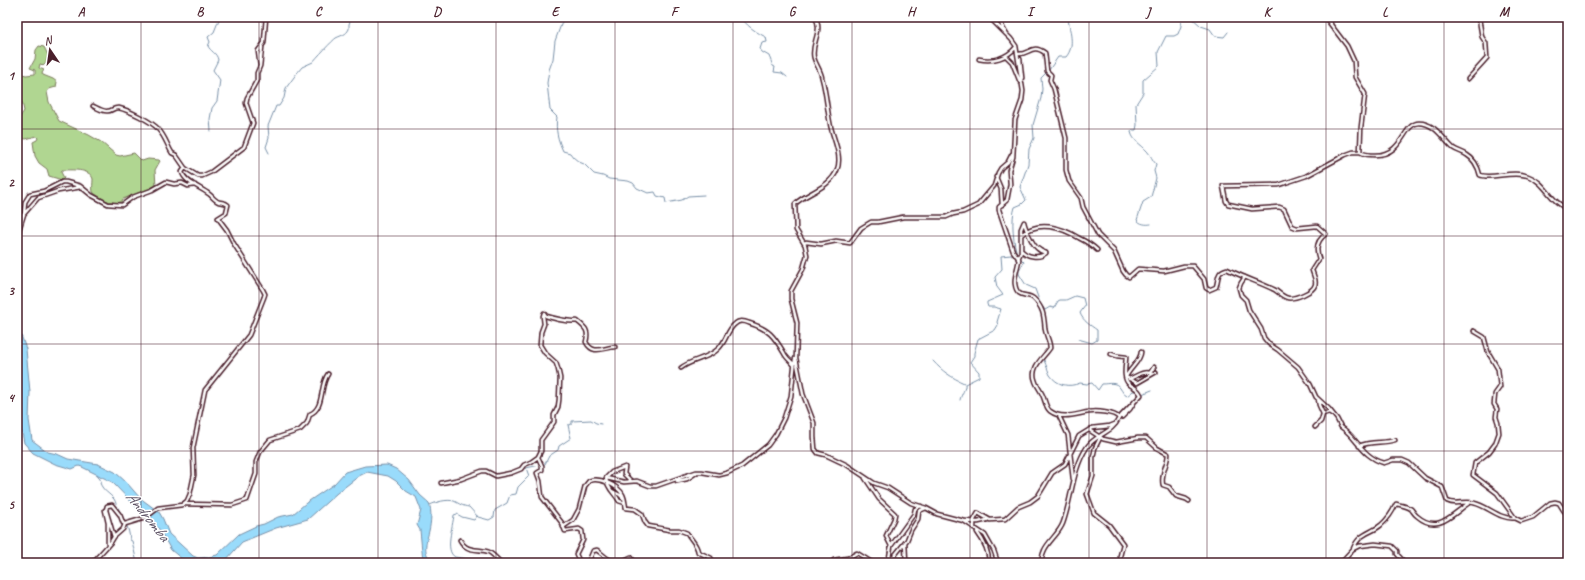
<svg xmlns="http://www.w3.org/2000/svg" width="1585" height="580" font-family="Caveat,sans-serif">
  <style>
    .green { fill: #b0d691; stroke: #7d7a5e }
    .water { fill: #99dbfb; stroke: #7990a8 }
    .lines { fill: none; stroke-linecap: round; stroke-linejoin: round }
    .stream { stroke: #7990a8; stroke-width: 1 }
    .street-casing { stroke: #4a1f2b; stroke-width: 5.5 }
    .street { stroke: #fff; stroke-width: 2.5 }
    .grid { fill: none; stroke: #4a1f2b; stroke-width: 1; stroke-opacity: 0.55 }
    .labels { text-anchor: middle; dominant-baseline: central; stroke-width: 3; stroke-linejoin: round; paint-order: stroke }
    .water-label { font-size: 17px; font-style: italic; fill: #625769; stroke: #fff }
    .neatline { fill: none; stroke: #4a1f2b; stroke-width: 1.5 }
    .grid-label { font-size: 13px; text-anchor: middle; font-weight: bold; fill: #4a1f2b }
  </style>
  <rect width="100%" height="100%" fill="#fff"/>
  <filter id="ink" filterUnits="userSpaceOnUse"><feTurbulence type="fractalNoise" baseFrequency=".025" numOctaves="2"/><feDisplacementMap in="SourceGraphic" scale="8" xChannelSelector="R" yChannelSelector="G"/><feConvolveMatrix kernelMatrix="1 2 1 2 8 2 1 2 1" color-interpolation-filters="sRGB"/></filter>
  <g filter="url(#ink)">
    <!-- green -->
    <path class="green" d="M39,46L44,47L48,55L46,63L43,66L41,64H40L39,68L44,70L42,73L43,75L53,79L57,82L56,87L49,89L47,92L49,102L59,121L89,135L101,142L116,155L120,156L134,153L142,161L148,159L159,160L160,161L155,170L156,186L123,199L121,202C112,205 99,198 93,192C92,188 93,183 93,179C90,168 70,170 62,170L61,172L64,178L62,180L49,176L47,169L39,163L35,156L33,142L37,140L38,138L36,136L26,139L21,138C14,127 17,121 24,111L22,102L17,100V72L26,75L35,74V70L30,68L35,59L36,50Z"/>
    <!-- water -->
    <path class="water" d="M17,331L21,335L26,349L30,392L29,420L32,440L48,452L57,454L68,459L98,464L115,472L127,483L140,498L159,512L163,519L169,534L193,556L198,558L209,557L217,555L239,534L256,526L264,524L278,517L293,514L306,503L334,484L345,472L365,466L387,465L396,469L409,480L420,495L429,503C432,511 431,523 429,531C426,544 422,552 433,563H424L423,562L420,530L417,525L421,510L416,497L406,491L396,481L388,476L367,472L359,476L337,493L308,519L276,528L242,542L226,560L220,563H192L182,559L171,550L159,529L146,515L141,512L112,482L82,467L79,466L72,469L55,464L33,453L24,443L20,423L22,401L18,370Z"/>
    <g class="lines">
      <!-- stream -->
      <path class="stream" d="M562,17V22L555,41L553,59L549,70L547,83L550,110L557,117C555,130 558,140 563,151L570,153L573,157L579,162L584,164L594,174L603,176L609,179L628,181L633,183L637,188L648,193L655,192L657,196L665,198L666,203L682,200L688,196L704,195
        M742,17C743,24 759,34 766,37L767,42L762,43L760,49L762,52L769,56L773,66L775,67L774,72L782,73L787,77
        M1191,17L1201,26L1210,29L1215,36L1224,37L1228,32
        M211,131L210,119L212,108L217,101L220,80L213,70L218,60C217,53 210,51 208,46L210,42L208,37L214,32L220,17
        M269,153L266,147L269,138L268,126L276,106H279L284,98L286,88L297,73L302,67L313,62C315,59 333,40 336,38C342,35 346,35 349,29V24L352,17
        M1151,224C1146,225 1140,224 1137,220L1143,202L1151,197L1156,178L1154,171L1156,164C1152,160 1151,155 1147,151C1141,144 1133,141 1131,132L1132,130H1136L1137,125L1136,104L1143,93V80L1159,66L1158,52L1166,36H1174L1178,34L1181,26L1180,17
        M1018,256C1013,246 1011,218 1015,207L1022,204L1026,200L1020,187L1028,164L1029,149L1034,138L1033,125L1041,98L1042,89L1041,78L1049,70L1058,57H1066C1076,45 1069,31 1068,17
        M1020,258L1024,262L1019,271V274L1026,285L1035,289L1040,303L1045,310L1050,307L1054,308L1058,301L1060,300H1066L1075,296L1083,298L1085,306L1080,313C1083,321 1090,325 1097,330V340L1092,343L1078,339
        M1043,358C1045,362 1049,373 1050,375C1057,385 1068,388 1080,383L1087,384L1092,383L1098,390L1102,384C1108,384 1116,381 1120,388C1123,392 1123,394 1127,396L1133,391H1136
        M933,361C943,372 951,377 964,383
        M1142,394L1152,390
        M960,400C961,394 966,389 965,384L979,377V372L970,362L974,356V353L978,339L995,330L998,325L997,322L1001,309L994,307H988L987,304V302L1003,295L997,287L995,277L1002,269L1001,256L1011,255L1013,254
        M543,465L545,464L549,456L558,450L559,446L571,438L568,425L572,424V421L591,420L596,423L601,424
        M97,474L101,481L100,483C103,491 109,493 114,499C116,502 116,505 118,508C124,519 129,527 130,540L132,541L137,563
        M430,505C436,502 447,499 454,501C460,504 462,506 469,507L478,517L489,520L494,517L495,510L507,503L510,495L516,494L518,487L529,476L526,468L540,465
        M477,516L474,520L462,517L457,514L454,515C453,526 444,551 455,557L483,561L485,563"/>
      <!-- street casing -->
      <g class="street-casing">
        <path id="street" d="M815,17C824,31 810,44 814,58C816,65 821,71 822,78C826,92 827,108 830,123C832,137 843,155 837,170C830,188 806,193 795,204L796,230L805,245L807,255L803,269L791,291V299L797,323L796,358L803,394L814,423V437L815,449L818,453L826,455L847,465L874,483L888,488L911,503L926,508
          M989,17L1011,39L1016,46L1023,91L1022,100L1015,120L1013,157L1009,170L1010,184L1007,200L999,207V210L1013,251L1019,259C1018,268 1014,276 1015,284C1017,299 1027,293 1033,298C1044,308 1044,317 1045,329C1046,336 1050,341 1050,348C1044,357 1030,367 1035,380C1036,385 1040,389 1042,394C1045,399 1045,407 1050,411C1062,420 1076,414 1089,412C1097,411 1114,412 1119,418C1113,433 1096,434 1087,447C1072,470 1072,498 1063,523C1059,534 1048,541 1044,551C1042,555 1042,559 1041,563
          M999,17L1003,28L1007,35
          M1325,17L1347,46L1354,61L1355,77L1365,94L1361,127L1360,152C1365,155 1369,155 1375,155C1404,155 1403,123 1419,123C1435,123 1443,139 1453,148C1457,151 1463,152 1467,155C1474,159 1478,167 1480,175C1491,180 1512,170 1528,176C1546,182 1550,202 1568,209
          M1327,17L1331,24
          M17,43H18
          M1018,54C1029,55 1032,43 1045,53L1047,71L1051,75L1050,80L1054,89L1066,138V170L1069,181L1081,198L1083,207L1098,235L1114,251L1123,271L1126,275L1129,277L1138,269L1164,271L1184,266H1193L1204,279L1206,288L1209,290L1216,287C1219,278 1216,272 1227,269C1242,277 1259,282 1275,290C1279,293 1283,297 1288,298C1295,299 1313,292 1315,285C1317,280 1313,275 1312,270L1319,259C1315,248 1317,240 1326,234L1317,226L1297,228L1292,226L1284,209L1279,207L1252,209L1228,204L1226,201L1223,186L1279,185L1306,176L1345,155L1353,152H1360
          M1006,56L1012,62L1020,82
          M979,59C993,62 1007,58 1016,47
          M1020,59L1022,78
          M260,66L262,47
          M1468,79L1487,58L1486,43L1482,37L1480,25L1479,17
          M93,106C97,108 103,112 108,111C112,111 114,107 119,108C128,110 153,122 158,129C165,136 167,145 172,153L176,155L185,168
          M996,177L1001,189L1002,205
          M17,219L24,214L25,202L30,194L44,191L62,182H66L80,186L91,195L108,204L122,205L133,197L152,190L166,182L174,184L182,183L188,186L195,185
          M1021,235V229L1024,222C1025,227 1032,244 1037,248C1039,250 1043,252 1046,253
          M17,236L24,214L38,198L58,191L81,187
          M804,243L806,242L821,244L836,241L850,243L861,228L871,222H878L903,217H946L953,214L963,212L978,205L994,186L998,173L1001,168L1008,162L1012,154
          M1021,250C1027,257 1039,259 1046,253
          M1018,259L1021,252V235C1038,220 1061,227 1079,238C1085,241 1092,245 1097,250
          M1245,277L1241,283L1239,288L1241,295L1246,300L1249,310L1261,329L1264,338L1269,344L1278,350L1298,367L1310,384L1316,397L1329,409L1337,419L1341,427C1357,437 1362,457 1384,463L1393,460H1402L1409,463L1425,478L1442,487L1447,501C1456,506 1465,500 1474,503C1488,506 1500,520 1515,518
          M1474,331L1484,337L1488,352L1498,369L1500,387L1495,394L1494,404L1497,409L1496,417L1498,423L1499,433L1495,444L1489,452L1475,463L1473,475L1497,493L1515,518L1521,521L1533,517L1550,503L1555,502L1559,503L1564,511L1568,513
          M1141,352C1141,361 1129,369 1126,377L1137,383L1156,372
          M1111,354L1117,356L1126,357C1126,364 1122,378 1129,384C1134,388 1138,388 1141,395L1119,418
          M681,368C692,359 708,359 718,349C726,342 727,330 735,324C739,320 744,321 749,323C769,329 774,336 784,353C786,358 791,361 794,365
          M1129,379C1137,376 1142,371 1150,373L1154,367
          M1323,414L1329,412L1332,414
          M1059,416L1068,435L1073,479
          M1122,417L1130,409L1135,401
          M1315,427L1321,421L1323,414L1319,405L1318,399
          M1089,430L1103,439L1116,442L1138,438H1146L1157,448L1168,454C1168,464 1160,474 1163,485L1169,487L1176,496L1186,499L1189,501
          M1100,438L1095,448L1093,457V476L1087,494L1094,513L1109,525L1123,544L1120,556L1122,563
          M1359,446C1372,440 1383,444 1395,440
          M538,457L542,466V470L537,473L540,481L542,497L562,523L565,531L579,529L582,531L583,540L576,554L580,563
          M606,478L624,482L637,481L650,486H656L696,472H702L719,475L727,473L742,466L768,445L776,434L784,418L791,396L795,359
          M865,478L879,499L895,514L894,519L886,536L891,546L889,558
          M677,481L687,479L696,473
          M441,483L461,479L482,471H486L496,476L511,473L521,469L524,465L531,462L538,457L541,451V440L554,422V415L558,407L559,400L560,378L558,369L556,363L545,353L540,345L541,332L544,324L543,316L544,313L546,316C556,319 566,322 577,321C586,328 589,331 586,342C593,356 605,347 615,347
          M612,491L620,495L623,498
          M625,503L619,501C615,493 607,489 606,478L612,472L625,467L624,474L631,481
          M185,504L232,505L247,500L256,474V462L260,452L270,440L300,430L307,423L310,414C325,408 319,386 328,374
          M105,510L108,523V545
          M965,521L978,522L987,520
          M563,527L573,520L579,509L585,486L589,481C599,477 618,485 623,495C625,499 625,504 626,508L635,509L642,514L645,522L648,526L670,530H679L687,533C691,540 697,544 698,552L711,558L713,563
          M974,528V520L978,513L990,520L1005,519L1018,507L1030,502L1038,496L1052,473L1065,464L1079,436L1092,428L1110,426L1115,424
          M977,532C983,540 989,552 989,563
          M114,537L123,529L125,524L145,518L158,508L182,505L187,501L190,494L194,475L193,448L205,390L249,335L264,297L265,294L263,290L234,244L227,230L218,218L226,213L228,205C225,202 223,203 219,202C215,201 212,196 209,194C202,188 184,182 182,172L185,168L198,176H202L211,172L244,147L253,123L246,103L247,98L257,80V73L260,66L258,51L264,43L266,17
          M460,540C467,553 478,548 489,552C494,555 497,559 501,563
          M905,543L906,563
          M891,546L914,514L915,509L921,506
          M1353,549C1359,533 1370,534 1381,525C1388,519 1393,511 1396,504C1400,505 1407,506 1411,509C1413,511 1414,514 1417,516C1438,534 1451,515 1469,503
          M92,563L111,542L114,537L106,510L107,506L112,505L120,515L123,523L125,524
          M588,563L593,551L597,550C602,554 611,563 618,563C622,562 626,559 631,557L635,563
          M831,563L834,560L848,558L857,553L873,563
          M884,563L895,555L907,540L911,530L918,519L919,511L926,508L937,514L964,521L985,535L994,551L998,563
          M1340,563L1353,549L1359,546L1375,544L1392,546L1397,551V554L1405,563"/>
      </g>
      <!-- street -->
      <use href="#street" class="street"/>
    </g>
  </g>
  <!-- grid -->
  <path class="grid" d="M141,17V563M259,17V563M378,17V563M496,17V563M615,17V563M733,17V563M852,17V563M970,17V563M1089,17V563M1207,17V563M1326,17V563M1444,17V563M17,129H1568M17,236H1568M17,344H1568M17,451H1568"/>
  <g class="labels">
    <!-- water labels -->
    <g class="water-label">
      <text transform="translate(148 516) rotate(51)">Andromba</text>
    </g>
  </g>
  <!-- margin -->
  <rect width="1585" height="580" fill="none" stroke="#fff" stroke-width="44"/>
  <!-- north arrow -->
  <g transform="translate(50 50) rotate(347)" stroke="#ffffff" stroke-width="3" paint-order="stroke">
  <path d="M0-3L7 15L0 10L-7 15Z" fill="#4a1f2b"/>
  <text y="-6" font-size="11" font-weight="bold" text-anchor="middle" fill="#4a1f2b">N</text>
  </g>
  <rect x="22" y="22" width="1541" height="536" class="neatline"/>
  <g class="grid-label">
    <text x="81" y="16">A</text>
    <text x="200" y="16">B</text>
    <text x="318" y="16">C</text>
    <text x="437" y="16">D</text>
    <text x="555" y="16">E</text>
    <text x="674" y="16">F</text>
    <text x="792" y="16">G</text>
    <text x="911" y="16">H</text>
    <text x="1030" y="16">I</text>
    <text x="1148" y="16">J</text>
    <text x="1267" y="16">K</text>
    <text x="1385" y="16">L</text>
    <text x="1504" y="16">M</text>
    <text x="11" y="80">1</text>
    <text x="11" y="187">2</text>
    <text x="11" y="295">3</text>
    <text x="11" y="402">4</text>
    <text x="11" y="509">5</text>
  </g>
</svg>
